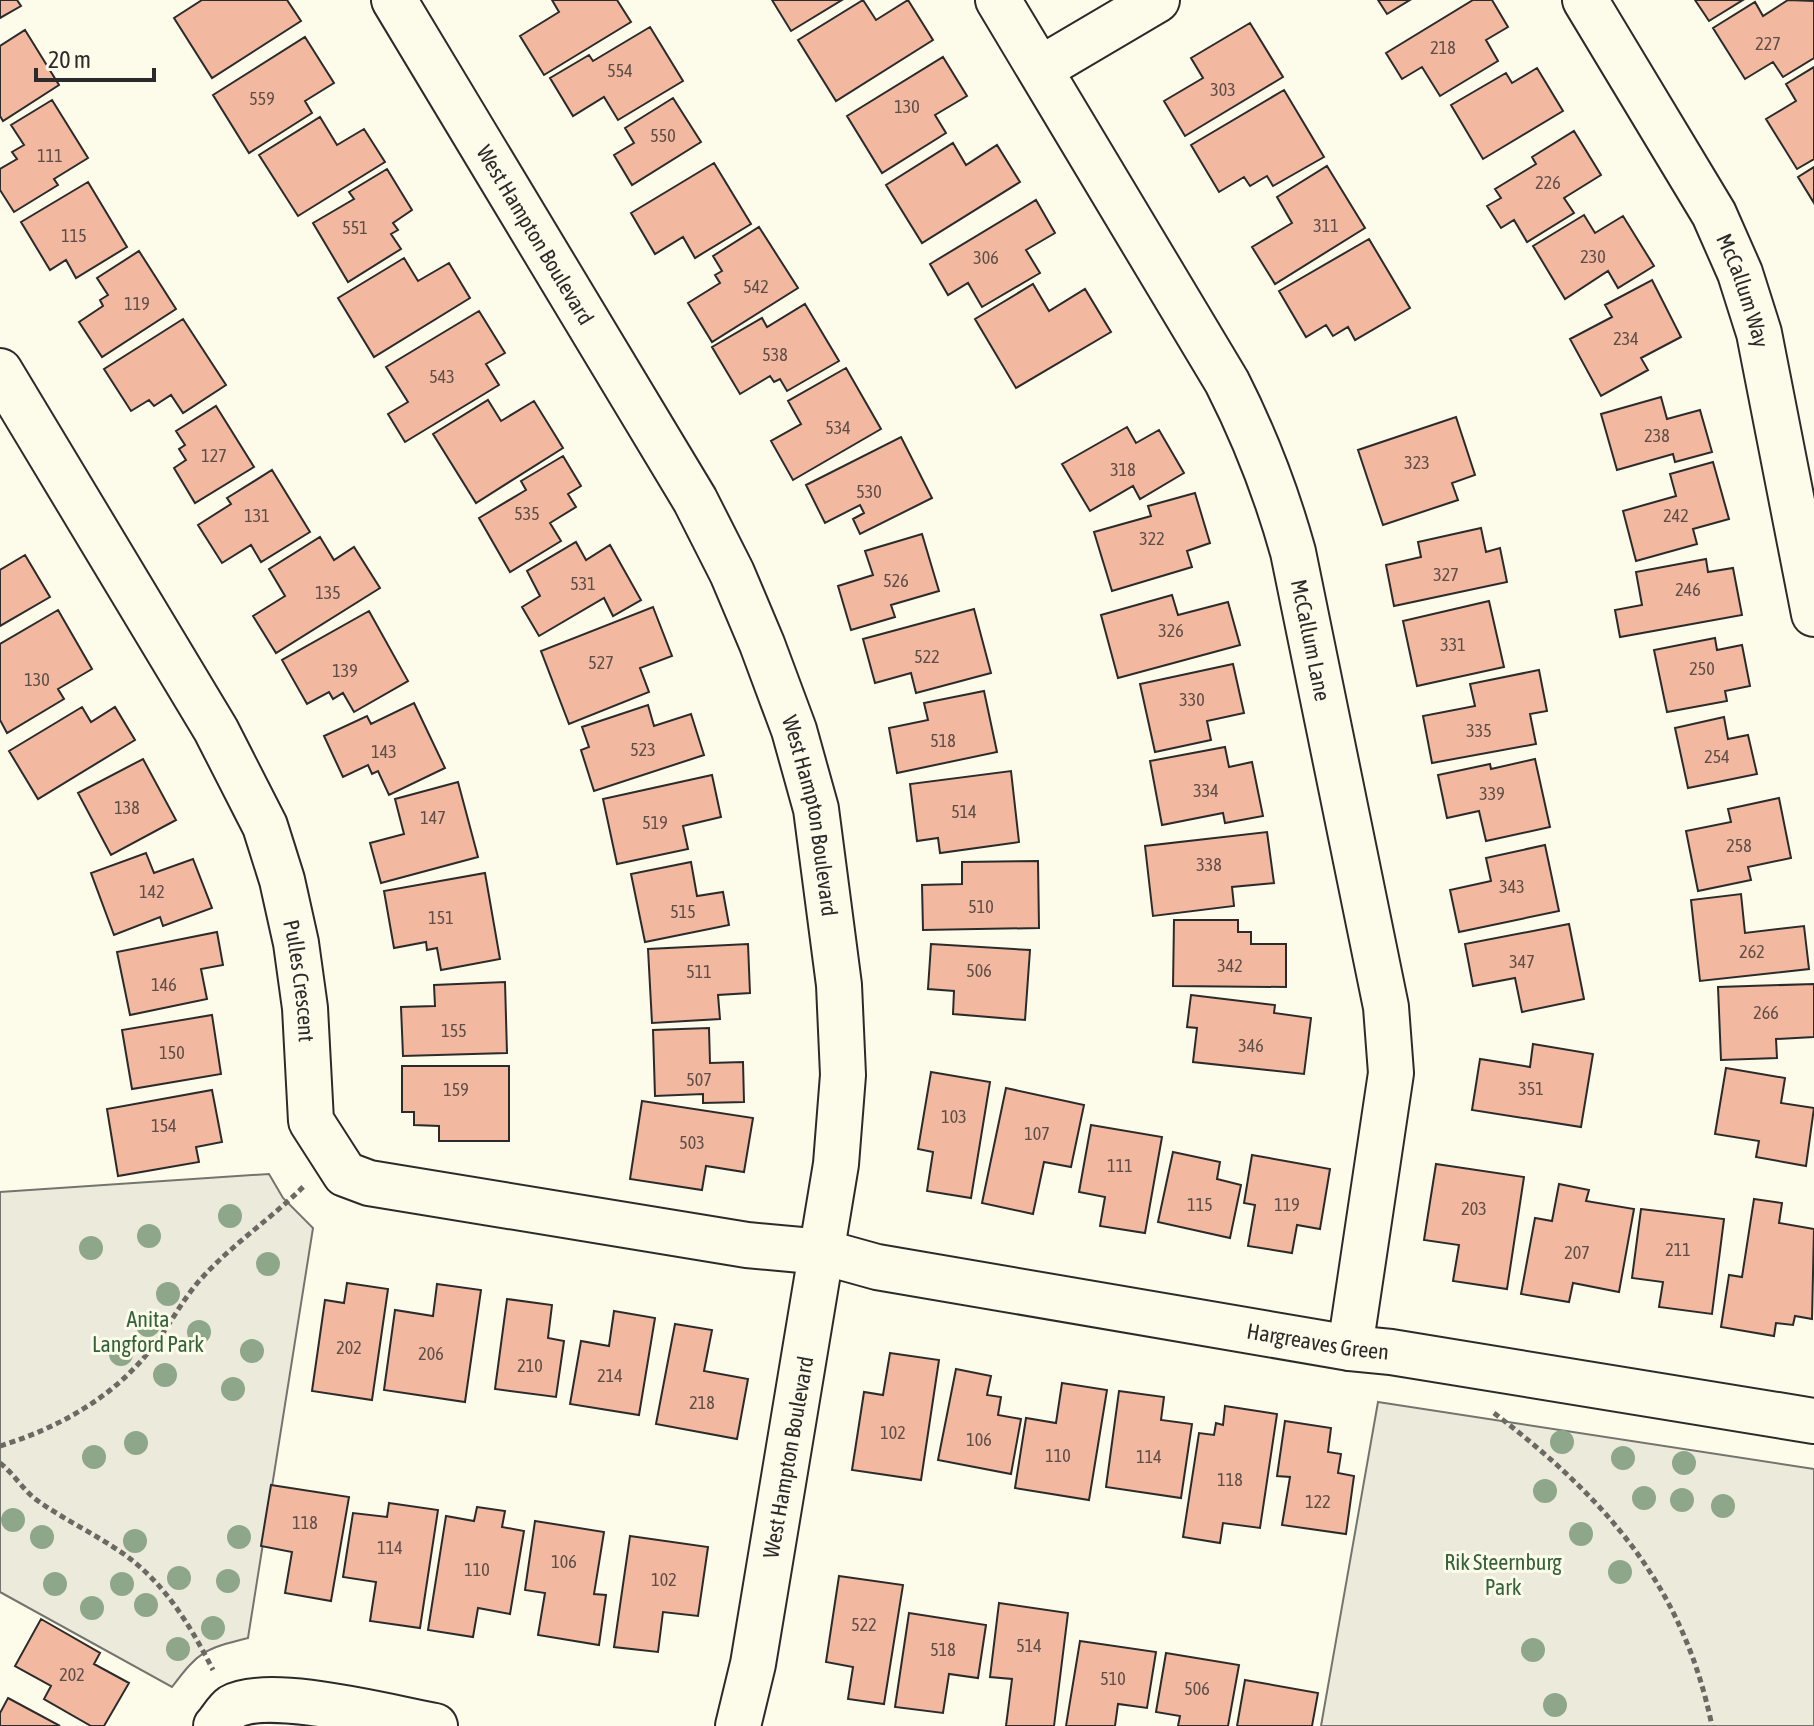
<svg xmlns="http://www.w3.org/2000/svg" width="1814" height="1726" font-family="'Asap Condensed',sans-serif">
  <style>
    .green { fill: #ecebdb; stroke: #74746e; stroke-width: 2 }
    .building { fill: #f2b8a0; stroke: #2b2b2b; stroke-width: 2 }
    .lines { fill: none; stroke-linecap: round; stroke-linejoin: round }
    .minor-casing { stroke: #2b2b2b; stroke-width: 48 }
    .path { stroke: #6a6964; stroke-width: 5; stroke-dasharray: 6 4; stroke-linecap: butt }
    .minor { stroke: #fdfbea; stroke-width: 44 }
    .tree { fill: #8ea78a }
    .labels { text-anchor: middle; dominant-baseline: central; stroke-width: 6; stroke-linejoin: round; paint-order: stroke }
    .number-label { font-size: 18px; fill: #5d4e48 }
    .street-label { font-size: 22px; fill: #2b2b2b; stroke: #fdfbea }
    .park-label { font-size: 22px; fill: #34623c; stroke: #fdfbea }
  </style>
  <rect width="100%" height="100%" fill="#fdfbea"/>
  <!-- green -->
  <path class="green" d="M269,1174L283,1198L313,1228L248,1638C204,1649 199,1651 172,1687L0,1592V1192Z
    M1378,1402L1814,1469V1726H1321Z"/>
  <!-- building -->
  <path class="building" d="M0,0H17L21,6L0,18Z
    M202,0H287L301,21L212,78L174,18Z
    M552,0H617L631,22L544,75L520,36L559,12Z
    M772,0H842L791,31Z
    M863,0L876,20L908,0L933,40L836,101L798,40Z
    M1378,0H1410L1387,14Z
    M1473,0H1492L1508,27L1486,40L1498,61L1440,96L1422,67L1402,79L1386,53Z
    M1695,0H1743L1709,21Z
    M1788,0L1814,1V58L1783,77L1773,62L1745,79L1713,28L1755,2L1763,16Z
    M1250,23L1283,77L1185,136L1164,101L1203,78L1191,58Z
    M650,27L683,81L618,120L604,97L573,116L550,78L589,55L593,61Z
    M25,30L59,85L3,121L0,116V46Z
    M305,37L334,83L305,101L312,113L249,153L213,95Z
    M943,57L967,96L935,115L946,133L882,173L847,116Z
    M1814,67V159L1797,169L1766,119L1796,101L1786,84Z
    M1537,68L1563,111L1483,159L1451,105L1506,73L1512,83Z
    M1284,90L1324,157L1273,186L1267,176L1250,186L1244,177L1219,192L1191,145Z
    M673,98L701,142L632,185L614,155L634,143L625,128Z
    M52,100L88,158L54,179L58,185L14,212L0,190V169L17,159L12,152L24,145L11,125Z
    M320,117L337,145L364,129L385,162L298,216L259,155Z
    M1574,131L1601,175L1564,198L1574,213L1527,242L1514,220L1501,228L1487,206L1501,198L1495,189L1536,164L1532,157Z
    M953,143L966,165L997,145L1020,182L922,243L886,185Z
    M714,163L751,224L695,258L683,237L655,254L631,213Z
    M1327,166L1365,228L1275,284L1252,247L1292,223L1277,197Z
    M1814,167V203L1798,177Z
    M387,169L412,210L393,223L398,230L391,234L401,249L348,282L313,223L354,199L349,192Z
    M88,182L127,247L76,278L66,260L50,270L21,222Z
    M1036,200L1055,233L1026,250L1040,273L982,307L968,283L948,295L930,264Z
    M1584,215L1595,233L1623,216L1654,266L1618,288L1608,271L1565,299L1533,246Z
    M759,227L798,288L712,342L688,303L720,283L715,275L722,271L713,256Z
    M1369,239L1410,308L1355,340L1348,327L1333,336L1326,325L1306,337L1279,291Z
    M139,251L176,309L102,357L79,322L103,306L100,300L108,295L97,278Z
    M404,258L418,281L449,263L470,298L374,357L338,298Z
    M1652,280L1681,337L1641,358L1648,370L1601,396L1570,339L1612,317L1605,305Z
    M1033,284L1049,311L1085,289L1111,332L1016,388L975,319Z
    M805,304L839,361L787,391L780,379L774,382L770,376L740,394L712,347L762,318L767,327Z
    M479,311L505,353L486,364L499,385L405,442L388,414L408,402L386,367Z
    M183,319L226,385L183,413L171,395L154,406L149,400L131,411L104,369Z
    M846,368L881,429L793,480L771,441L801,424L788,401Z
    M1661,397L1667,419L1700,410L1712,452L1675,462L1673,454L1617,470L1601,414Z
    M488,400L501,421L534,401L563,448L476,503L433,434Z
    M216,406L254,467L195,503L174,468L186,460L179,449L185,445L176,431Z
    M1456,417L1475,475L1452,483L1458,500L1383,525L1358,450Z
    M1127,427L1136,443L1159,430L1184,473L1140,499L1133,486L1090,511L1062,464Z
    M901,437L932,498L860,534L853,519L864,513L860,505L825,523L806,485Z
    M563,456L581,486L568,494L576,507L550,523L561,541L510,572L479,518L526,490L521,481Z
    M1713,462L1729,519L1693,529L1697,544L1636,561L1623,511L1676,496L1670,474Z
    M272,470L310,532L261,562L251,545L222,563L198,525L231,504L227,498Z
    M1195,493L1210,543L1187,551L1192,567L1112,591L1094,532L1151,516L1148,506Z
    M1481,528L1486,552L1500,548L1507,582L1394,606L1386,565L1421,557L1418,542Z
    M922,534L939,591L891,605L895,617L851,630L838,586L873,575L865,551Z
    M320,537L334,560L354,547L380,588L276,653L253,616L285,596L269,569Z
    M576,542L586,560L610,545L641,600L613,616L604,598L539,636L522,607L540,596L527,571Z
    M25,555L50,597L0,626V570Z
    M1706,559L1708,572L1733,568L1742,615L1620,637L1615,610L1642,605L1636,572Z
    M1172,595L1178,615L1228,602L1240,645L1118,678L1101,615Z
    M1489,601L1504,667L1417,686L1403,621Z
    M653,607L672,656L640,668L649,692L569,724L541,651Z
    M974,609L991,673L916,693L911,673L875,683L863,639Z
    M58,610L92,669L58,689L64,699L7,733L0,720V644Z
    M369,611L408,681L354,712L343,693L333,699L329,692L307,704L282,660Z
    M1715,638L1717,650L1742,645L1750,686L1725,691L1727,701L1667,712L1654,650Z
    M1233,664L1244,713L1207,721L1211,740L1155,752L1140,684Z
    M1539,670L1547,711L1530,714L1536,744L1432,763L1423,716L1475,706L1470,684Z
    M984,691L997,752L897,773L889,728L928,720L924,703Z
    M414,703L445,768L389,795L378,771L372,774L368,765L343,777L324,736L367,716L371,724Z
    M648,705L654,726L691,714L704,755L594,791L581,750L589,747L582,727Z
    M82,707L91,722L115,707L135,740L38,799L9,751Z
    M1724,717L1728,739L1748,735L1757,774L1688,788L1675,728Z
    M1225,747L1229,767L1252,762L1263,816L1225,823L1223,813L1162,825L1150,761Z
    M143,759L176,820L111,855L78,793Z
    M1535,759L1550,827L1486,841L1479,811L1447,818L1438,775L1490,764L1491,769Z
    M1011,771L1019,842L940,853L938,838L917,841L910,784Z
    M712,775L721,817L683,826L688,849L617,864L603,799Z
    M458,782L478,857L381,883L370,843L404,834L395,799Z
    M1779,798L1791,858L1748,867L1751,880L1698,891L1686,831L1731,822L1728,809Z
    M1267,832L1274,883L1232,887L1234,906L1153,916L1145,846Z
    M1545,845L1559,911L1459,932L1450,890L1491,881L1486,858Z
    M146,853L154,873L193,859L212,908L163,926L160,917L114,935L91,873Z
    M1038,861L1039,928L923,930L922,885L962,884V862Z
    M691,862L697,896L723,892L729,925L645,942L631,874Z
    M485,873L500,959L441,970L437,948L427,950L426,942L394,948L384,891Z
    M1741,894L1745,933L1804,926L1809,969L1700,981L1691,900Z
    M1174,920H1238V932H1251V944H1286V987L1173,986Z
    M1569,924L1584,999L1522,1012L1515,978L1473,986L1465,944Z
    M217,932L223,965L201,969L207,999L130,1015L117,952Z
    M748,944L750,993L718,995L720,1019L652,1023L648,949Z
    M931,944L1030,950L1025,1020L953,1014L954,991L928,989Z
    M505,982L507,1053L403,1056L401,1007L435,1006L434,985Z
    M1814,984V1037L1776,1039L1777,1058L1721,1060L1718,987Z
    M1191,995L1275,1005L1274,1013L1311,1018L1304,1074L1193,1062L1197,1028L1187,1027Z
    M212,1015L221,1074L132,1089L122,1030Z
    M709,1028L710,1063L743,1062L744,1102L703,1103V1094L655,1096L653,1030Z
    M1533,1044L1593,1054L1581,1127L1472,1110L1480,1059L1530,1067Z
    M402,1066H509V1141H439V1126L414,1125V1112H402Z
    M1726,1068L1785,1078L1781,1103L1814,1108L1806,1166L1756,1157L1759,1141L1715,1134Z
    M931,1072L990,1082L971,1198L927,1191L933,1152L918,1149Z
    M1006,1088L1084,1105L1071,1167L1044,1162L1033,1214L982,1203Z
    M212,1090L222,1142L196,1147L199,1162L118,1176L107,1109Z
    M642,1101L753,1118L744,1172L706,1166L702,1190L630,1179Z
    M1091,1125L1162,1137L1145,1233L1100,1226L1105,1197L1079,1192Z
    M1173,1152L1220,1162L1217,1179L1241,1185L1230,1238L1158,1222Z
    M1252,1155L1330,1169L1320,1229L1297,1225L1292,1253L1248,1246L1255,1205L1244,1203Z
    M1436,1164L1524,1177L1507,1289L1453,1281L1459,1245L1424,1240Z
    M1559,1184L1589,1190L1586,1201L1634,1209L1619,1292L1573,1283L1569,1302L1521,1294L1535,1218L1552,1221Z
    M1754,1199L1782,1203L1779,1223L1814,1229L1812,1319L1795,1316L1793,1325L1776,1323L1774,1336L1721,1327L1729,1275L1742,1277Z
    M1641,1209L1724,1219L1712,1314L1659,1307L1663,1282L1632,1278Z
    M347,1283L388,1289L372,1400L312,1391L325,1300L344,1303Z
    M437,1284L481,1290L465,1402L384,1390L395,1310L433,1316Z
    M507,1299L552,1305L548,1338L564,1341L556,1397L495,1389Z
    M614,1311L655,1318L639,1415L570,1404L581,1341L609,1346Z
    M675,1324L712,1330L704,1371L748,1379L737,1439L656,1424Z
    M890,1353L939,1360L921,1480L852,1470L864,1392L883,1395Z
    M956,1369L991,1376L987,1395L1001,1397L998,1415L1021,1419L1011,1474L938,1460Z
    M1062,1383L1107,1390L1089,1500L1015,1488L1026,1418L1056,1423Z
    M1119,1391L1164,1397L1161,1420L1192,1424L1181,1498L1106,1487Z
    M1225,1406L1277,1414L1260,1528L1223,1523L1220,1543L1183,1537L1199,1433L1214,1435L1216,1423L1223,1425Z
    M1285,1421L1331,1428L1328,1452L1341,1454L1338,1473L1354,1476L1346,1534L1282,1525L1290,1477L1277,1476Z
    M271,1485L349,1497L331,1601L285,1593L292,1552L261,1546Z
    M389,1503L438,1510L420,1628L370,1621L376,1582L343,1577L353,1513L387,1517Z
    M477,1507L505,1511L502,1527L524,1531L510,1614L478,1608L473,1637L428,1630L446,1516L474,1521Z
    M535,1521L604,1532L594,1594L606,1595L599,1645L538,1635L545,1593L525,1590Z
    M630,1536L708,1547L698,1616L663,1612L658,1652L614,1647Z
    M839,1576L903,1585L884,1704L848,1699L853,1667L826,1662Z
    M999,1603L1068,1613L1054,1726H1006L1012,1679L990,1677Z
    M909,1613L986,1625L978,1678L949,1674L943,1713L895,1707Z
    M41,1619L100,1653L94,1664L129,1683L104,1726H91L44,1699L51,1686L15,1666Z
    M1080,1641L1156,1652L1147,1708L1118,1704L1115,1726H1066Z
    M1166,1653L1239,1665L1228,1726H1178L1180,1716L1156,1712Z
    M1245,1680L1318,1693L1312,1726H1237Z
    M8,1698L60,1726H0V1713Z"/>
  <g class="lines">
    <!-- minor casing -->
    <g class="minor-casing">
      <g id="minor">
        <path id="s1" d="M394,0L695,500L732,573L762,644L794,730L816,809L839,985L843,1075L836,1164L753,1664L738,1726"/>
        <path id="s2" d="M998,0L1227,382C1256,439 1276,491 1293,552L1386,1007L1391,1073L1350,1348"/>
        <path id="s3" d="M1585,0L1714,214L1740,273L1759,333L1814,614"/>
        <path d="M1040,69L1157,0"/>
        <path id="s4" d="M0,371L216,730L265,826L282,880L296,943L305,1008L311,1121L345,1174L369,1183L747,1245L823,1252L877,1267L1350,1348L1391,1352L1814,1421"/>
        <path d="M216,1726C221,1721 226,1711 232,1707C269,1686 391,1718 435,1726"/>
      </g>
    </g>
    <!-- path -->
    <path class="path" d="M1494,1413C1605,1498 1683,1585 1712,1726
      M0,1446C61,1427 116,1396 155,1344C171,1323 183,1299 200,1280C232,1244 271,1219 304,1186
      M0,1463C13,1473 22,1488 34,1498C61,1518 91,1532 118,1550C163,1580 189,1623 213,1670"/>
    <!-- minor -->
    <use href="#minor" class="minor"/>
  </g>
  <!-- trees -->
  <g class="tree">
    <circle cx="230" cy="1216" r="12"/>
    <circle cx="149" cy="1236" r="12"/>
    <circle cx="91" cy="1248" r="12"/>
    <circle cx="268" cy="1264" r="12"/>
    <circle cx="168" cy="1294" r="12"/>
    <circle cx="148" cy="1325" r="12"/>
    <circle cx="199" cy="1332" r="12"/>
    <circle cx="252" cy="1351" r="12"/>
    <circle cx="121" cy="1354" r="12"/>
    <circle cx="165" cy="1375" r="12"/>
    <circle cx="233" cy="1389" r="12"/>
    <circle cx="1562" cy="1442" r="12"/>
    <circle cx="136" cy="1443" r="12"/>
    <circle cx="94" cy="1457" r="12"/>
    <circle cx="1623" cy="1458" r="12"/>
    <circle cx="1684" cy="1463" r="12"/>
    <circle cx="1545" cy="1491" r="12"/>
    <circle cx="1644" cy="1498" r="12"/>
    <circle cx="1682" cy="1500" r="12"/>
    <circle cx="1723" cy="1506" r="12"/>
    <circle cx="13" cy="1520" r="12"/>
    <circle cx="1581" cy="1534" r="12"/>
    <circle cx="42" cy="1537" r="12"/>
    <circle cx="239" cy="1537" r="12"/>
    <circle cx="135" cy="1541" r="12"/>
    <circle cx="1620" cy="1572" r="12"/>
    <circle cx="179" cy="1578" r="12"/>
    <circle cx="228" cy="1581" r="12"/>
    <circle cx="55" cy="1584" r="12"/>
    <circle cx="122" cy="1584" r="12"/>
    <circle cx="146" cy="1605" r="12"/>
    <circle cx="92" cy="1608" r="12"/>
    <circle cx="213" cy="1628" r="12"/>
    <circle cx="178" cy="1649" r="12"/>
    <circle cx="1533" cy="1650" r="12"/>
    <circle cx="1555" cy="1705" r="12"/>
  </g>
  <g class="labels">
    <!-- number labels -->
    <g class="number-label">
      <text x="1768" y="43">227</text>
      <text x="1443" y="47">218</text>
      <text x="620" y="70">554</text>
      <text x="1223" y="89">303</text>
      <text x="262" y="98">559</text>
      <text x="907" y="106">130</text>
      <text x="663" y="135">550</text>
      <text x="50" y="155">111</text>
      <text x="1548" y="182">226</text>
      <text x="1326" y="225">311</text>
      <text x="355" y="227">551</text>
      <text x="74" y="235">115</text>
      <text x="1593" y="256">230</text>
      <text x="986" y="257">306</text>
      <text x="756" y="286">542</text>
      <text x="137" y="303">119</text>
      <text x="1626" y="338">234</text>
      <text x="775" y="354">538</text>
      <text x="442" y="376">543</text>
      <text x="838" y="427">534</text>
      <text x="1657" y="435">238</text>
      <text x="214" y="455">127</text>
      <text x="1417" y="462">323</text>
      <text x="1123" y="469">318</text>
      <text x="869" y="491">530</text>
      <text x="527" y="513">535</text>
      <text x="257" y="515">131</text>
      <text x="1676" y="515">242</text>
      <text x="1152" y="538">322</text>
      <text x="1446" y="574">327</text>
      <text x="896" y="580">526</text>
      <text x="583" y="583">531</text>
      <text x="1688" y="589">246</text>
      <text x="328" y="592">135</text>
      <text x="1171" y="630">326</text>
      <text x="1453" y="644">331</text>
      <text x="927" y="656">522</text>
      <text x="601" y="662">527</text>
      <text x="1702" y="668">250</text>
      <text x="345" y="670">139</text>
      <text x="37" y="679">130</text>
      <text x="1192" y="699">330</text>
      <text x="1479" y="730">335</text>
      <text x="943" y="740">518</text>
      <text x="643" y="749">523</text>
      <text x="384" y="751">143</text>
      <text x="1717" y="756">254</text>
      <text x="1206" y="790">334</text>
      <text x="1492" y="793">339</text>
      <text x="127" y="807">138</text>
      <text x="964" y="811">514</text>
      <text x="433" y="817">147</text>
      <text x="655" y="822">519</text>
      <text x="1739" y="845">258</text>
      <text x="1209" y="864">338</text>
      <text x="1512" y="886">343</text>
      <text x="152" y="891">142</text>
      <text x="981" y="906">510</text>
      <text x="683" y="911">515</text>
      <text x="441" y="917">151</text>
      <text x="1752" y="951">262</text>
      <text x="1522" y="961">347</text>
      <text x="1230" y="965">342</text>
      <text x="979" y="970">506</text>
      <text x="699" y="971">511</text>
      <text x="164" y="984">146</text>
      <text x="1766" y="1012">266</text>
      <text x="454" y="1030">155</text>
      <text x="1251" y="1045">346</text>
      <text x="172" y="1052">150</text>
      <text x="699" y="1079">507</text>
      <text x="1531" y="1088">351</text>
      <text x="456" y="1089">159</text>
      <text x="954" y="1116">103</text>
      <text x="164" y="1125">154</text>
      <text x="1037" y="1133">107</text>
      <text x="692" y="1142">503</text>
      <text x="1120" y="1165">111</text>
      <text x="1200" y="1204">115</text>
      <text x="1287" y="1204">119</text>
      <text x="1474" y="1208">203</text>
      <text x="1678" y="1249">211</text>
      <text x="1577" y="1252">207</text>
      <text x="349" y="1347">202</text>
      <text x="431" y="1353">206</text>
      <text x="530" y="1365">210</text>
      <text x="610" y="1375">214</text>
      <text x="702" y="1402">218</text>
      <text x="893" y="1432">102</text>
      <text x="979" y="1439">106</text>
      <text x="1058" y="1455">110</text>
      <text x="1149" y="1456">114</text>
      <text x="1230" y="1479">118</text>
      <text x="1318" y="1501">122</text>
      <text x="305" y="1522">118</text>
      <text x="390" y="1547">114</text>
      <text x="564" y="1561">106</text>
      <text x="477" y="1569">110</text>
      <text x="664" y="1579">102</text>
      <text x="864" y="1624">522</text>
      <text x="1029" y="1645">514</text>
      <text x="943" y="1649">518</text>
      <text x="72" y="1674">202</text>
      <text x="1113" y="1678">510</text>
      <text x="1197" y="1688">506</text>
    </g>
    <!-- street labels -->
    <g class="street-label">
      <text stroke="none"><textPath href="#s1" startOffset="274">West Hampton Boulevard</textPath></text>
      <text stroke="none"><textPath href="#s3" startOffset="332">McCallum Way</textPath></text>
      <text stroke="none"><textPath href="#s2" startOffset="718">McCallum Lane</textPath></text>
      <text stroke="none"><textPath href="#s1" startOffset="922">West Hampton Boulevard</textPath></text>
      <text stroke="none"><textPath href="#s4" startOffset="686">Pulles Crescent</textPath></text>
      <text stroke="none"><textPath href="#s4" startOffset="1878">Hargreaves Green</textPath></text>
      <text transform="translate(788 1457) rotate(-80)">West Hampton Boulevard</text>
    </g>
    <!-- park labels -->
    <g class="park-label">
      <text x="148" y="1319">Anita<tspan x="148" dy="25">Langford Park</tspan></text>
      <text x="1503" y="1562">Rik Steernburg<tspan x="1503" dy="25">Park</tspan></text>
    </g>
  </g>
  <!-- scale -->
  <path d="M36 68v12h118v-12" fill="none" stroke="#2b2b2b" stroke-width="4"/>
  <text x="48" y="68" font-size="24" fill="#2b2b2b" stroke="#fdfbea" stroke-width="6" paint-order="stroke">20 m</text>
</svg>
